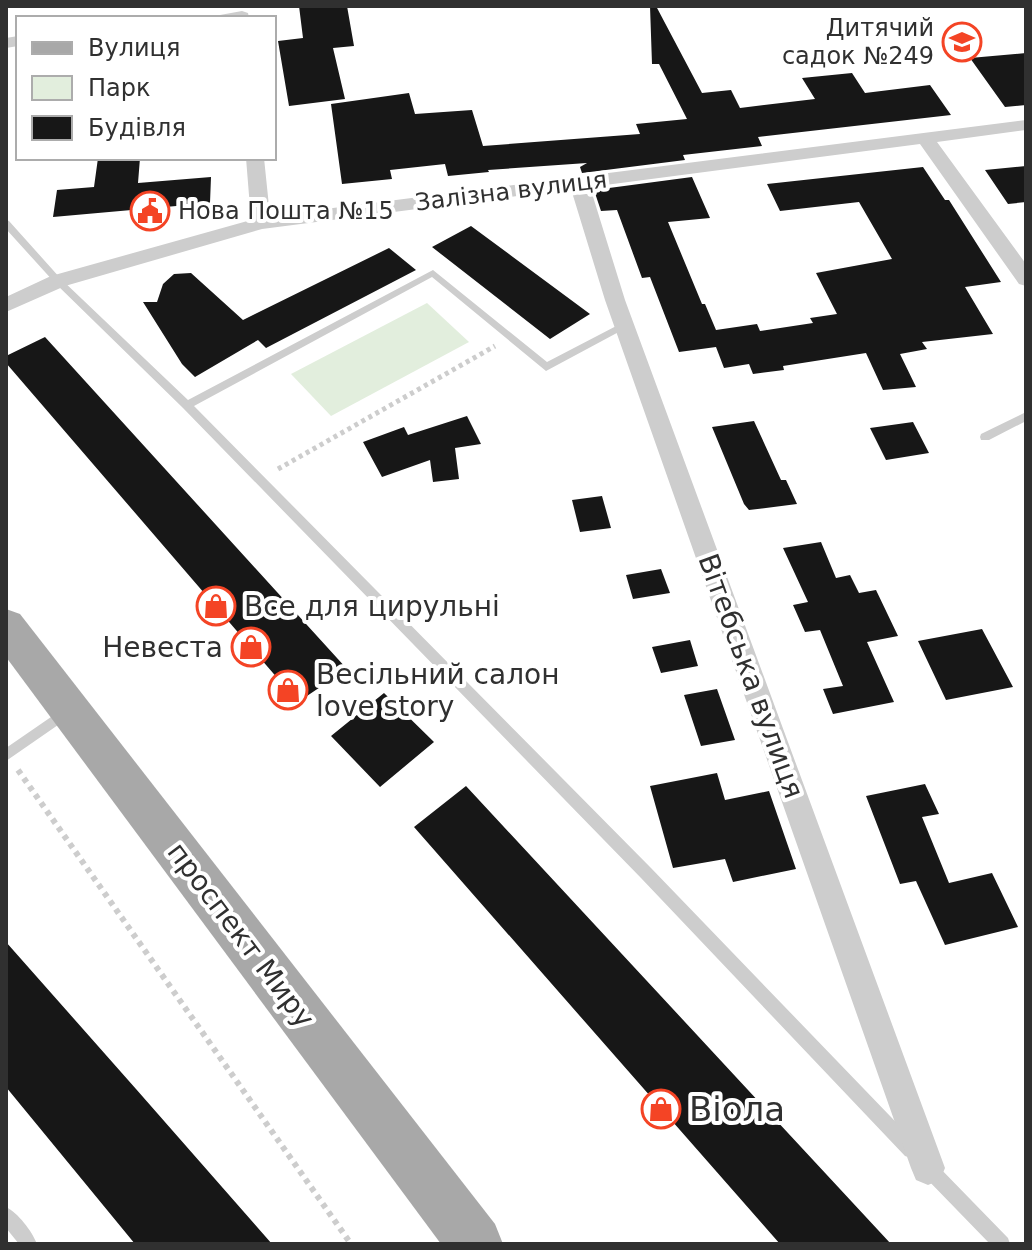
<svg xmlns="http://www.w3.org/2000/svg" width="1032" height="1250" font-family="'DejaVu Sans',sans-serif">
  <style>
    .green { fill: #e2eedd }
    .building { fill: #171717 }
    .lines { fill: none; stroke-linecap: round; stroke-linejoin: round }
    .path-far1 { stroke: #cdcdcd; stroke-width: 5; stroke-dasharray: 4 4; stroke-linecap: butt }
    .path { stroke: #cdcdcd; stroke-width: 6; stroke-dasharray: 5 5; stroke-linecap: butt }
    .lane { fill: #cdcdcd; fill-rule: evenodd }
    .street { fill: #cdcdcd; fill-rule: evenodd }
    .primary { fill: #a8a8a8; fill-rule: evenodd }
    .labels { text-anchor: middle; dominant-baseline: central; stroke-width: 8; stroke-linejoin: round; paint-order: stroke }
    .far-poi-label { font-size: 24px; fill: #303030; stroke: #fff; text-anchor: end }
    .far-street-label { font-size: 24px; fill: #303030; stroke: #fff }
    .poi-label { font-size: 28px; fill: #303030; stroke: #fff; text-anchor: start }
    .street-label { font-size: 28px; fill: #303030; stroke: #fff }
    .near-poi-label { font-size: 34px; fill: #303030; stroke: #fff; text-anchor: start }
  </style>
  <rect width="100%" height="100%" fill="#fff"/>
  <!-- green -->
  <path class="green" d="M427,303L469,342L331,416L291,374Z"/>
  <!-- building -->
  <path class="building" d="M299,6H347L354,46L333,48L345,99L289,106L278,41L303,38Z
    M650,6H656L702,93L731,90L740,108L815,99L802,78L852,73L865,93L930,85L951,115L758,137L762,146L683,155L685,160L582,173L580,167L587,163L488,170L489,172L448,176L445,164L390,170L392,179L342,184L331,104L409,93L415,114L472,110L483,146L640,134L636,124L687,119L659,64H652Z
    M1026,53V105L1005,107L970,58Z
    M98,158H140L138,183L211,177L210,203L53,217L57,190L94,187Z
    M1026,166V202L1008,204L985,170Z
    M923,167L945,200H949L1001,282L965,287L993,334L922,342L927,349L900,354L916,387L883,390L866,353L783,366L784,370L753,374L749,364L724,368L716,347L679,352L650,277L642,278L617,210L601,211L594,190L692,177L710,218L668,222L702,304H705L716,330L757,324L760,331L813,323L810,318L837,314L816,273L892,259L859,202L780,211L767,184Z
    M471,226L590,314L550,339L432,247Z
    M389,248L416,270L266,348L258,340L195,377L182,364L143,302H157L163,284L174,274L191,273L243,320Z
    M45,337L347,669L298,702L6,363V356Z
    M467,416L481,444L455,448L459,479L433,482L430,460L382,477L363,442L404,427L408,435Z
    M754,421L781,480H786L797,504L749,510L744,504L712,427Z
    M913,422L929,453L886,460L870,428Z
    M602,496L611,528L580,532L572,500Z
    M821,542L836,578L850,575L859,593L876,590L898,636L867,642L894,702L833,714L823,689L843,686L820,630L805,632L793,605L808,602L783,548Z
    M661,569L670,593L633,599L626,575Z
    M982,629L1013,687L946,700L918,641Z
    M690,640L698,666L661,673L652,647Z
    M717,689L735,740L701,746L684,695Z
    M384,693L434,742L380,787L331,736Z
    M717,773L725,800L769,791L796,869L733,882L725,859L673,868L650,786Z
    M925,784L939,814L922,817L949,883L992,873L1018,927L945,945L916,881L900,884L866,796Z
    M466,786L891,1244H780L414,827Z
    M6,942L136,1089L272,1244H135L6,1087Z"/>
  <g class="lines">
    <!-- path-far1 -->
    <path class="path-far1" d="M278,469L495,346"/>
    <!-- path -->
    <path class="path" d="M18,770L351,1244"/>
    <!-- lane -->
    <path class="lane" d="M6,220L9,221L61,279L188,400L433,270L547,362L622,323H628V327L546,371L432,277L194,406L651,868L917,1144L919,1150L917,1156L911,1158L905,1156L641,878L183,408L55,283L6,229Z
      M1026,412V421L989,440H981L980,437L981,434Z
      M67,706L71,708L73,712L71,716L6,761V748Z
      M929,1161L935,1163L1008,1238L1010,1244H990L923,1175L921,1169L923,1163Z
      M6,1207C18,1213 32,1231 37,1244H19L6,1228Z"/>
    <!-- street -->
    <path class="street" d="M242,11L248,13L249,18H218L220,15Z
      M18,36V46L6,48V38Z
      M1026,120V130L937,142L1026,264V286L1019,284L920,144L590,187L625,300L945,1168L940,1180L928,1185L916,1180L911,1168L605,300L571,189L262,229L65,286L6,312V297L51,276L251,220L246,158H264L270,216Z"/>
    <!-- primary -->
    <path class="primary" d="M6,609L20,614L495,1224L503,1244H441L6,657Z"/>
  </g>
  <!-- icons -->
  <defs>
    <g id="school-ring" transform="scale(2)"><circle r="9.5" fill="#fff" stroke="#f44425" stroke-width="1.5"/><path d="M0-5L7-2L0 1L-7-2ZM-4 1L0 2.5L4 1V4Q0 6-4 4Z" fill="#f44425"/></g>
    <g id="civic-ring" transform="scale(2)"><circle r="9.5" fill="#fff" stroke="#f44425" stroke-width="1.5"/><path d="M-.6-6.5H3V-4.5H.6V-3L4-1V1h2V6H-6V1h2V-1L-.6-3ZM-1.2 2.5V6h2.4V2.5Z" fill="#f44425"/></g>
    <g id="shop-ring" transform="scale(2)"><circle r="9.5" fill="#fff" stroke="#f44425" stroke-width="1.5"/><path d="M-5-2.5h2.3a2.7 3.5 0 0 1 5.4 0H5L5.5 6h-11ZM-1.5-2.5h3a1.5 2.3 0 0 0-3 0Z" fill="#f44425"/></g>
  </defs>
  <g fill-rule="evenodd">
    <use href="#school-ring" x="962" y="42"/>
    <use href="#civic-ring" x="150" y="211"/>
    <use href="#shop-ring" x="216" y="606"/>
    <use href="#shop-ring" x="251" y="647"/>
    <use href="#shop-ring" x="288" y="690"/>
    <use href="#shop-ring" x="661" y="1109"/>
  </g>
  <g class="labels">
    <!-- far-poi labels -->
    <g class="far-poi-label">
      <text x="934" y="28">Дитячий<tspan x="934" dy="28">садок №249</tspan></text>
      <text x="178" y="211" text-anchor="start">Нова Пошта №15</text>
    </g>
    <!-- far-street labels -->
    <g class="far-street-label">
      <text transform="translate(511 191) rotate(-7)">Залізна вулиця</text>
    </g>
    <!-- poi labels -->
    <g class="poi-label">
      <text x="244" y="606">Все для цирульні</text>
      <text x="223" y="647" text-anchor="end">Невеста</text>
      <text x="316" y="674">Весільний салон<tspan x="316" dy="32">love story</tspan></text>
    </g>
    <!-- street labels -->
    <g class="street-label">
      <text transform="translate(751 676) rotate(70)">Вітебська вулиця</text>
      <text transform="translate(241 935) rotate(53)">проспект Миру</text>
    </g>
    <!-- near-poi labels -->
    <g class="near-poi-label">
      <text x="689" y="1109">Віола</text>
    </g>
  </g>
  <!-- border -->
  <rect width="1032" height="1250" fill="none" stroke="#303030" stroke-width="16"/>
  <!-- legend -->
  <rect x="16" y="16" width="260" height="144" fill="#ffffff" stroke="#acacac" stroke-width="2"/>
  <rect x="32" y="42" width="40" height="12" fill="#a8a8a8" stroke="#acacac" stroke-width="2"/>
  <text x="88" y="56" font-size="24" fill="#303030">Вулиця</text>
  <rect x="32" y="76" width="40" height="24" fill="#e2eedd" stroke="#acacac" stroke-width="2"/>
  <text x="88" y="96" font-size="24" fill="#303030">Парк</text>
  <rect x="32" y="116" width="40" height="24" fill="#171717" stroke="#acacac" stroke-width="2"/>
  <text x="88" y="136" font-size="24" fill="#303030">Будівля</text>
</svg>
